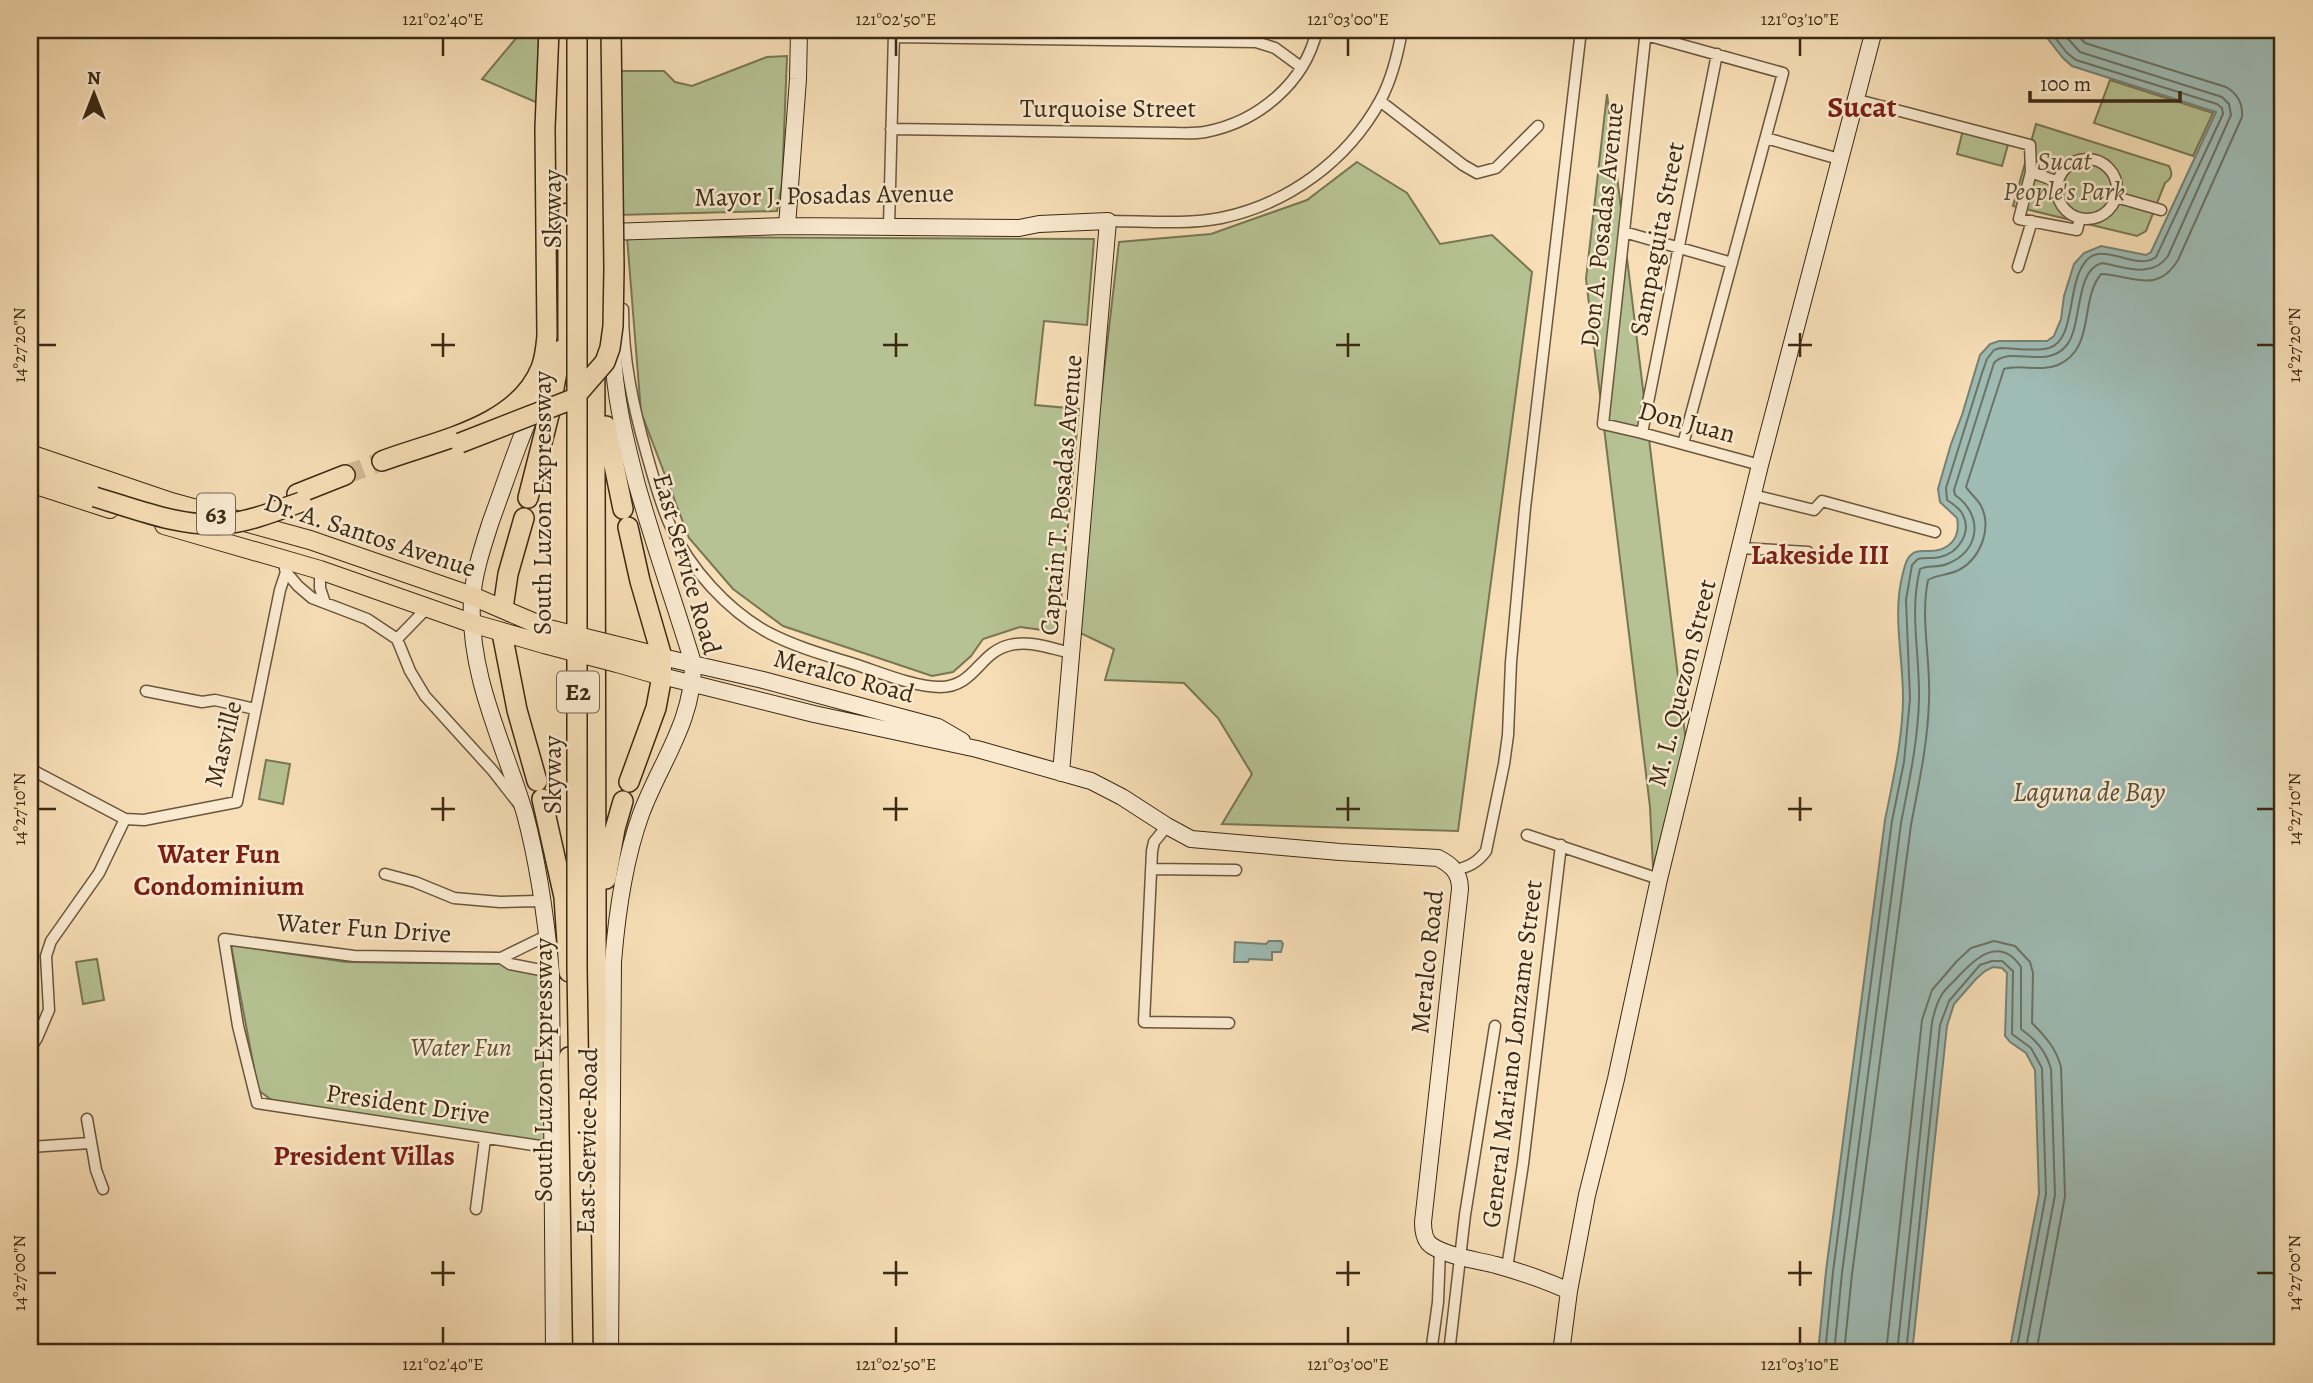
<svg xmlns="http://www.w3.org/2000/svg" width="2313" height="1383" font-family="Alegreya,serif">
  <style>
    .green { fill: #b6c293; stroke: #787653; stroke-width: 2 }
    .water { fill: #9ebbb4; stroke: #768174; stroke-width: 2 }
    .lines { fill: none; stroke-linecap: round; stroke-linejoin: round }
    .shore { stroke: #6c7264; stroke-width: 2 }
    .highway-tunnel { stroke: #d1ba95; stroke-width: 19; stroke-dasharray: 19 10; stroke-linecap: butt }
    .street-casing { stroke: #6a563c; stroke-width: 13 }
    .secondary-casing { stroke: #3b2913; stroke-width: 18 }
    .primary-casing { stroke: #3b2913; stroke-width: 20 }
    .highway-casing { stroke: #3b2913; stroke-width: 22 }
    .street { stroke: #faead0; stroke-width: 10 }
    .secondary { stroke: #faead0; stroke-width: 16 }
    .primary { stroke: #f7deb6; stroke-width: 18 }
    .highway { stroke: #f7deb6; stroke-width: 19 }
    .primary-bridge-casing { stroke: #3b2913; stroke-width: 20; stroke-linecap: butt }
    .highway-bridge-casing { stroke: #3b2913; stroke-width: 22; stroke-linecap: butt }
    .primary-bridge { stroke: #f7deb6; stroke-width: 18 }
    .highway-bridge { stroke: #f7deb6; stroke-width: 19 }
    .ticks { fill: none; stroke: #3b2913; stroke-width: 2.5 }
    .labels { text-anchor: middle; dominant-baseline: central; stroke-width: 5; stroke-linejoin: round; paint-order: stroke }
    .shield { fill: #faead0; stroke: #74634c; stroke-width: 2 }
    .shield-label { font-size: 24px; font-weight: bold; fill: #3b2913 }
    .street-label { font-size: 26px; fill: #3b2913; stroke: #faead0 }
    .park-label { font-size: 26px; font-style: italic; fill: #5a4f33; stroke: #faead0 }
    .neighbourhood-label { font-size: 28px; font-weight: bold; fill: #7a1f14; stroke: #faead0 }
    .water-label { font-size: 28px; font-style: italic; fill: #544e3b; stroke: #faead0 }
    .quarter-label { font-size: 30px; font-weight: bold; fill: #7a1f14; stroke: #faead0 }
    .neatline { fill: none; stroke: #3b2913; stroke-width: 2.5 }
    .ticks-label { font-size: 18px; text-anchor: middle; fill: #3b2913 }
  </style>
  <rect width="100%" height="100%" fill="#f7deb6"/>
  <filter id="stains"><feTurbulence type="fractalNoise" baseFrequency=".00286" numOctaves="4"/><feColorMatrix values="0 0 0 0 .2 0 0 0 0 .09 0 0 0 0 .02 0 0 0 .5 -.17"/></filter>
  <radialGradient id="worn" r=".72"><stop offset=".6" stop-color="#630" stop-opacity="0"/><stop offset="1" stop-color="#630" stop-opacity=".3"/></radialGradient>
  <!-- green -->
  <path class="green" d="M523,30H539L538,103L482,79Z
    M787,56L782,184L777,211L617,215L618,71H664L675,82L692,86L767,57Z
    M2110,80L2213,113L2193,156L2094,123Z
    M1607,94L1686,742L1653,868L1650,807L1586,279Z
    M2036,124L2169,166C2173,174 2172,178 2165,183L2146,231L2137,236L2013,206Z
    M1963,130L2009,141L2002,166L1957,154Z
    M1357,162L1407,193L1440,244L1492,235L1532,272L1458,831L1222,824L1252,774L1218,718L1184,683L1105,680L1114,649L1074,630L1119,242L1211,234L1307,200Z
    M627,237L1094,239L1087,325L1044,321L1035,405L1079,409L1058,632L1020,627L983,639L971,656L953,672L932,676L783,626L733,589L689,538L641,412Z
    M266,760L290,764L283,804L259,799Z
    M231,945L346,962L508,964L548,977L546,1143L273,1101L258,1090Z
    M97,959L104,1000L83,1004L76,962Z"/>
  <!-- water -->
  <path class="water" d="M2041,30H2283V1353H2009L2039,1194L2035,1070L2026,1053L2010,1042L2005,1036L2007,973L2002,968L1993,967L1985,971L1976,979L1954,1004L1947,1026L1912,1353H1818L1826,1271L1885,820C1893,780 1903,738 1903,697C1903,656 1892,613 1903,573C1905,566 1906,558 1912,554C1917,550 1922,551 1927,551C1949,552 1961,538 1957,518L1940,502L1938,489L1951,444L1962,415L1980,355L1990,344L1999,341H2047L2054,336L2061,319L2064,296L2074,264L2084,253L2101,246L2146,255L2151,252L2216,112L2072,66L2063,58Z
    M1269,941H1281L1283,944L1281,952H1272V960L1249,959L1248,962H1234L1235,942L1266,944Z"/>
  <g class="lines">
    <!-- shore -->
    <path class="shore" d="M1825,1353L1833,1272L1892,821L1904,762L1910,699L1906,600L1912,565L1918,559C1925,557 1932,559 1940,557C1958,553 1972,533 1963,515C1960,508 1953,504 1947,500L1946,488L1982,373L1987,359L1994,350L2000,348C2016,348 2034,352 2049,348C2078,339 2065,278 2089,258C2107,244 2137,271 2156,257L2223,114L2222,108L2217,104L2076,60L2067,53L2049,30
      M1834,1353L1842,1273L1901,823C1909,782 1918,741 1919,699C1920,656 1909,612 1920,569C1927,565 1938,568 1947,564C1980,552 1984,515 1955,495L1954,490L1994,363C2010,345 2046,370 2066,346C2083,326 2074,270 2102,263C2125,267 2152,279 2168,256L2231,115L2229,104L2222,97L2080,52L2060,30
      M1844,1353L1852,1274L1911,825C1919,783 1928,742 1929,700C1931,660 1920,620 1928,580C1936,575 1949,575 1959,570C1981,558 1993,527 1980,504C1976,498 1970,493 1966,487L2004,369C2020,364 2040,372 2058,365C2096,348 2079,301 2101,274C2131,275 2157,295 2178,260L2242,117C2243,104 2238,94 2226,87L2085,43L2073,30
      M1886,1353L1922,1020L1932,990L1957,961L1971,948L1994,941L2015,946L2030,962L2033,973L2032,1023C2045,1036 2056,1048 2061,1067L2065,1196L2036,1353
      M1897,1353L1932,1022C1934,1014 1936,1004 1941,996C1944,990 1950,985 1955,980C1973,960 1999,934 2021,967V1029C2036,1040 2046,1051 2051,1069L2055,1195L2025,1353
      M1906,1353L1940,1025L1949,1001L1980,965L1992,961H2002L2013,971L2012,1034L2031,1048L2042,1068L2046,1194L2016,1353"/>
    <!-- highway-tunnel -->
    <path class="highway-tunnel" d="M345,475L382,461"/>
    <!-- street casing -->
    <g class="street-casing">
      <path id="street" d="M1646,30L1603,424L1642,433L1760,465
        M1646,35L1783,73L1683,444
        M894,37L1256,42L1275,48L1301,67
        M1854,99L2030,145L2031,172L2019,219L2077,230L2080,218
        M1380,101L1463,165L1477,173L1496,168L1538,126
        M891,129L1172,133C1183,133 1194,134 1205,132C1258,122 1305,83 1317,30
        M1766,138L1839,159
        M2057 189a30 30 0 1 1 60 0a30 30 0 1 1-60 0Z
        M2031,172L2058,182
        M2116,197L2161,210
        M1108,221C1145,221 1185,225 1221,218C1288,204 1347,161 1380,101C1392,79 1398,54 1402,30
        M889,226L894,33
        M1624,232L1732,263
        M2018,267L2032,221
        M623,309C623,360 633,406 647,455C654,479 660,503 670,525C689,568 728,611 769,633C796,647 825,655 854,664C879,672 914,687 940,687C975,687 979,652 1010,645C1031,640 1052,649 1072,653
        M1642,433L1717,54
        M1753,495L1814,510L1822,501L1935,532
        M1740,548L1808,552
        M285,569L286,572L298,586L312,598L367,619L397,639L410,671L425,696L493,771L518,803
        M320,570V588L325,603
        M397,639L428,607
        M146,691L202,702L215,700L255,709
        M30,776L34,771L125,819L144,820L237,802L280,590L286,572
        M1167,826L1154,842L1152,851L1144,1022L1229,1023
        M1527,835L1659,879
        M1151,869L1236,870
        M1455,870C1469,867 1478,862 1486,851L1504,764L1508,735L1511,662L1525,508L1581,30
        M385,874L415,882L454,898L500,902L537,901L543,903
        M548,935L501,958L354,956L224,939L238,1026L257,1103L553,1148
        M501,958L510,964L551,972
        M30,1049L37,1038L49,1010L46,956L51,941L99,873L125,819
        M87,1119L96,1170L103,1189
        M30,1147L90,1143
        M476,1209L485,1139
        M1507,1268L1523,1164L1561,845
        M1431,1353L1438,1302L1440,1250
        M1449,1353L1465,1215L1495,1026"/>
    </g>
    <!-- secondary casing -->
    <g class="secondary-casing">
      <path id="secondary" d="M787,226L798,79L799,30
        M609,232L787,226L1019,228L1039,224L1108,221L1061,773
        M546,371C539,395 529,418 520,441C510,467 501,494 491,521C483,546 474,572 472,599C468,676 504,743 525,814C539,866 546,919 551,972L554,1353
        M662,657L763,680L938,727L962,741
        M662,676L814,714L977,749L1091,781L1122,797L1167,826L1191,839L1340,852L1438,858C1452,865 1460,873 1460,889L1423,1222C1423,1231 1424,1241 1432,1246C1450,1257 1476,1260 1496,1265C1521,1272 1545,1280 1569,1291
        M610,1353L613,962C617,912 624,861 641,814C660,763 694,720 693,663C675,604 654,545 637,485C625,439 614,395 613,348
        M1561,1353L1569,1291L1587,1195L1616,1079L1659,879L1760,465L1874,30"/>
    </g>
    <!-- primary casing -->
    <g class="primary-casing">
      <path id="primary" d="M30,454L171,502L310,540L472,596L549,629
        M30,483L110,509
        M164,525L320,570L471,623L544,644
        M617,663L662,676V657L622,647"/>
    </g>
    <!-- highway casing -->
    <g class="highway-casing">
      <path id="highway" d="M594,30L597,1353
        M568,365V213
        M606,426L623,509
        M382,461C434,441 517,428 541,368C545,358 546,347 547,336L545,128L549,30
        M30,467L96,489
        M297,494L345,475
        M528,498L549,415L561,350
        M628,527L640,581L662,657
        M503,608L508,574L524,518
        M502,633L517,710L537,781
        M629,782L656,708L662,676
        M542,799L564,897L569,972
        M606,879L615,829L623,801
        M569,1057V1353"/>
    </g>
    <!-- street -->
    <use href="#street" class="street"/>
    <!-- secondary -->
    <use href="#secondary" class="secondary"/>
    <!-- primary -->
    <use href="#primary" class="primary"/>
    <!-- highway -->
    <use href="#highway" class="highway"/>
    <!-- primary-bridge casing -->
    <g class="primary-bridge-casing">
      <path id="primary-bridge" d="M549,629L622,647
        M544,644L617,663"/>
    </g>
    <!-- highway-bridge casing -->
    <g class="highway-bridge-casing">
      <path id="highway-bridge" d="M577,30V967L583,1353
        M460,443L573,399L605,362L610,348L613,326L614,268L611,30
        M95,497C136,509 179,527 223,524C249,522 276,511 301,502"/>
    </g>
    <!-- primary-bridge -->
    <use href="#primary-bridge" class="primary-bridge"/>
    <!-- highway-bridge -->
    <use href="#highway-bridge" class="highway-bridge"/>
  </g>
  <!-- ticks -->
  <path class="ticks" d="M443,38V56M896,38V56M1348,38V56M1800,38V56M443,333V357M896,333V357M1348,333V357M1800,333V357M38,345H56M431,345H455M883,345H908M1336,345H1360M1788,345H1812M2257,345H2274M443,797V821M896,797V821M1348,797V821M1800,797V821M38,809H56M431,809H455M883,809H908M1336,809H1360M1788,809H1812M2257,809H2274M443,1261V1286M896,1261V1286M1348,1261V1286M1800,1261V1286M38,1273H56M431,1273H455M883,1273H908M1336,1273H1360M1788,1273H1812M2257,1273H2274M443,1327V1344M896,1327V1344M1348,1327V1344M1800,1327V1344"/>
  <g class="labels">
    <!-- shield labels -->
    <g class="shield">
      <rect x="197" y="493.5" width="38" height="41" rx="5"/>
      <rect x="557" y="671.5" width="42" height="41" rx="5"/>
    </g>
    <g class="shield-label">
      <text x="216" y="514">63</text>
      <text x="578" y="692">E2</text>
    </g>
    <!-- street labels -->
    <g class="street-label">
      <text x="1108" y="108">Turquoise Street</text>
      <text transform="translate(824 195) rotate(-1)">Mayor J. Posadas Avenue</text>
      <text transform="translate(552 209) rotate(-90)">Skyway</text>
      <text transform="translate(1602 225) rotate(-84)">Don A. Posadas Avenue</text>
      <text transform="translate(1657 239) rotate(-79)">Sampaguita Street</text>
      <text transform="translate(1687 422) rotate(15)">Don Juan</text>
      <text transform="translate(1061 495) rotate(-85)">Captain T. Posadas Avenue</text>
      <text transform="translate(542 503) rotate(-90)">South Luzon Expressway</text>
      <text transform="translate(370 535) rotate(18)">Dr. A. Santos Avenue</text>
      <text transform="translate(687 564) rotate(74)">East Service Road</text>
      <text transform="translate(844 676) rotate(15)">Meralco Road</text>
      <text transform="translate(1682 683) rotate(-76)">M. L. Quezon Street</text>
      <text transform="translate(223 744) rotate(-76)">Masville</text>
      <text transform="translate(552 775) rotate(-90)">Skyway</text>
      <text transform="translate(364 928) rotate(4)">Water Fun Drive</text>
      <text transform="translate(1427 962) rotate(-84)">Meralco Road</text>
      <text transform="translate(1512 1054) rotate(-83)">General Mariano Lonzame Street</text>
      <text transform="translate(543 1070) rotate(-90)">South Luzon Expressway</text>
      <text transform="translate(408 1104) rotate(8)">President Drive</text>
      <text transform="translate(587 1141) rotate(-89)">East Service Road</text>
    </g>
    <!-- park labels -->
    <g class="park-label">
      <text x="2064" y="161">Sucat<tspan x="2064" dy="30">People's Park</tspan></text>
      <text x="461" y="1047">Water Fun</text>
    </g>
    <!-- neighbourhood labels -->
    <g class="neighbourhood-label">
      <text x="1820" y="555">Lakeside III</text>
      <text x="219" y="854">Water Fun<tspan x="219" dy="32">Condominium</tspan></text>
      <text x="364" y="1156">President Villas</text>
    </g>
    <!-- water labels -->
    <g class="water-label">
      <text x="2089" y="792">Laguna de Bay</text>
    </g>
    <!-- quarter labels -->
    <g class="quarter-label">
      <text x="1862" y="107">Sucat</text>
    </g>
  </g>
  <!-- margin -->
  <rect width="2313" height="1383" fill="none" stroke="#f7deb6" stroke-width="77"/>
  <!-- north arrow -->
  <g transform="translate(94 94)" stroke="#faead0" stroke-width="5" paint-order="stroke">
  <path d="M0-5L12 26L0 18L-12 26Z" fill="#3b2913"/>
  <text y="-10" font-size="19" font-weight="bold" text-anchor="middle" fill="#3b2913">N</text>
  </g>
  <!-- scale -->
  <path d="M2030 91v10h150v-10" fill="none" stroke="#3b2913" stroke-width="3.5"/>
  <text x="2040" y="91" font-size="21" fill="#3b2913" stroke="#faead0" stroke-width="5" paint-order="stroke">100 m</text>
  <rect x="38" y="38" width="2236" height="1306" class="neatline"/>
  <g class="ticks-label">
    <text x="443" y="25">121°02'40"E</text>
    <text x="896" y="25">121°02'50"E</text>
    <text x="1348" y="25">121°03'00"E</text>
    <text x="1800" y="25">121°03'10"E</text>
    <text transform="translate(19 345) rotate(-90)" y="6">14°27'20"N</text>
    <text transform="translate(2294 345) rotate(-90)" y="6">14°27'20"N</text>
    <text transform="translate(19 809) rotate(-90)" y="6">14°27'10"N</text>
    <text transform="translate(2294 809) rotate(-90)" y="6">14°27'10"N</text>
    <text transform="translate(19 1273) rotate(-90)" y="6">14°27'00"N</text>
    <text transform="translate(2294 1273) rotate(-90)" y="6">14°27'00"N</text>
    <text x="443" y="1370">121°02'40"E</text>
    <text x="896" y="1370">121°02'50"E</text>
    <text x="1348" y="1370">121°03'00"E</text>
    <text x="1800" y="1370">121°03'10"E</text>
  </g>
  <rect width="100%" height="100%" filter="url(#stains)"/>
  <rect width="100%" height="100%" fill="url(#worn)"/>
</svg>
